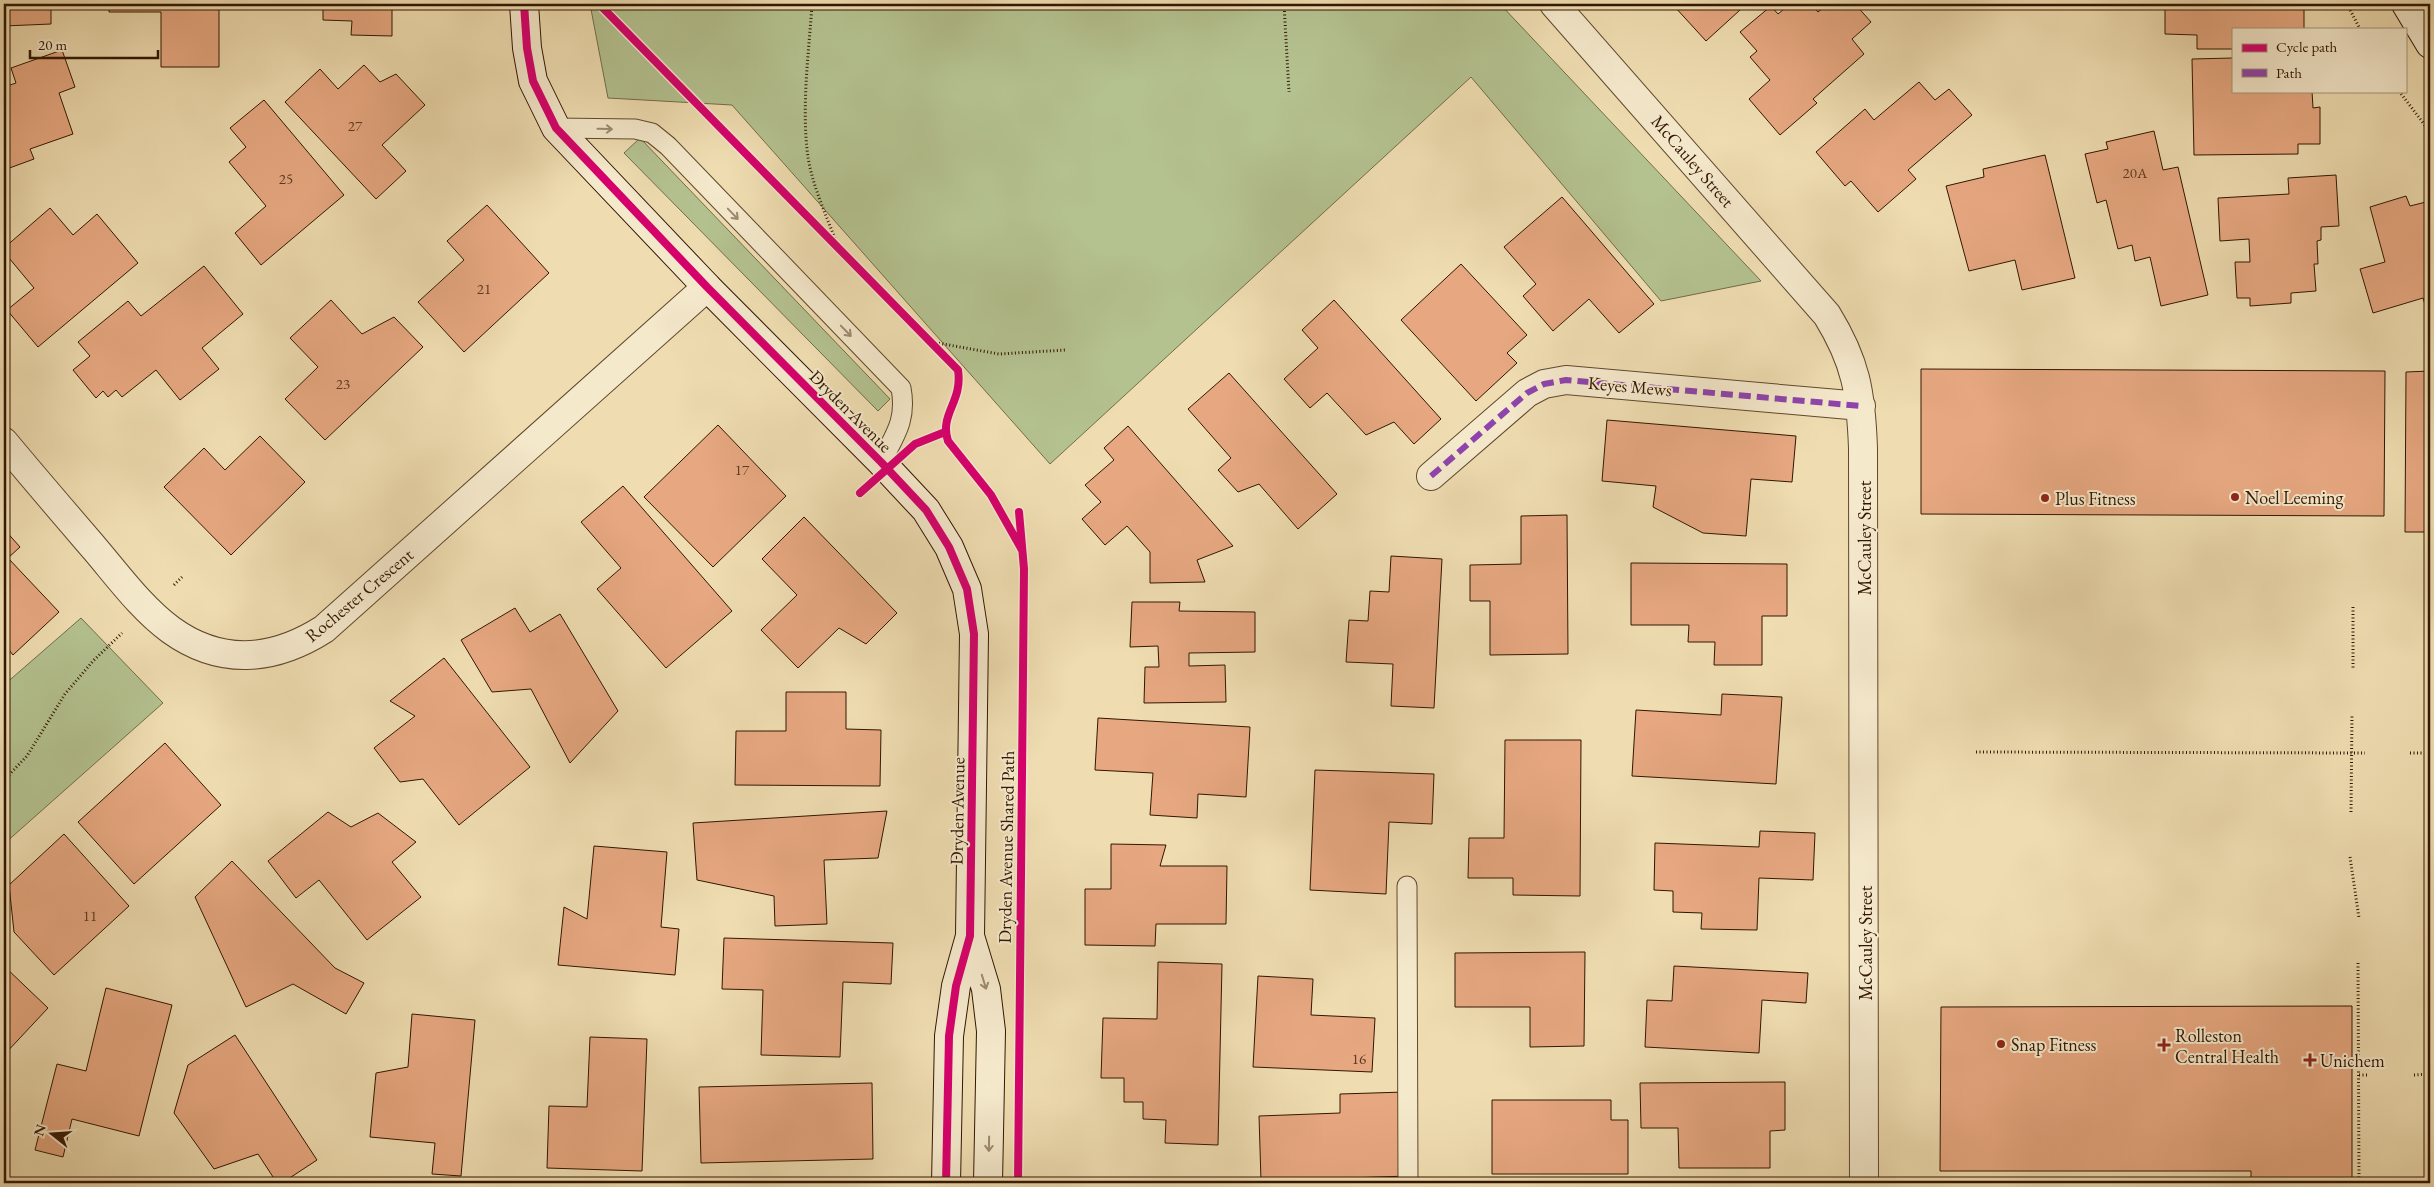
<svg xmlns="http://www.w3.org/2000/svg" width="2434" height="1187" font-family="'EB Garamond',serif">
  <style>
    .green { fill: #b4c290; stroke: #726c48 }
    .building { fill: #e7a881; stroke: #311600 }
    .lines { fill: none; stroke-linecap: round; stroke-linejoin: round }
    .lane-casing { stroke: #60482c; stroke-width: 21 }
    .street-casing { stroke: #60482c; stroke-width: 30 }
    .secondary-casing { stroke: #311600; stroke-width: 30 }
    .path { stroke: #311600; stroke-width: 3; stroke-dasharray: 1 2.5; stroke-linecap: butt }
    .lane { stroke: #f5e9cc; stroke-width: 19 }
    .street { stroke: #f5e9cc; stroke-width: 28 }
    .secondary { stroke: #f5e9cc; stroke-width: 28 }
    .quiet { stroke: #8e44ad; stroke-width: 6; stroke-dasharray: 12 6; stroke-linecap: butt }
    .cycleway-casing { stroke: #f5e9cc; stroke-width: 11 }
    .cycleway { stroke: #d6006c; stroke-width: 8 }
    .oneway { stroke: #9d8a70 }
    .poi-dot { fill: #8f2418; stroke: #f5e9cc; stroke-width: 2 }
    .labels { text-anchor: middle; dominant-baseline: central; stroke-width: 4; stroke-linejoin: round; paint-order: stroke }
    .number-label { font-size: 15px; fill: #5e3a20 }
    .street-label { font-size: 18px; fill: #311600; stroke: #f5e9cc }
    .poi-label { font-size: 18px; fill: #311600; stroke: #f5e9cc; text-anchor: start }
  </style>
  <rect width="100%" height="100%" fill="#efddb1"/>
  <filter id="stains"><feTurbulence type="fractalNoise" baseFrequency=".004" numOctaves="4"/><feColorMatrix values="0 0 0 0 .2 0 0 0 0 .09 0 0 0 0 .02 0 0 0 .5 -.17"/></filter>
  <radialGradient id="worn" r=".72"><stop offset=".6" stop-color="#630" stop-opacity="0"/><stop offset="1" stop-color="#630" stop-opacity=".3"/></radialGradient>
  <!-- green -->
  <path class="green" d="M590,4H1500L1761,281L1661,301L1471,77L1050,464L732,105L608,98Z
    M640,138L890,399L878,411L624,153Z
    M81,618L163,703L4,844V685Z"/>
  <!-- building -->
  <path class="building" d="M4,4H51V24L4,26Z
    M109,4H219V67H161V12H109Z
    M323,4H392V36L351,35L352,21L323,20Z
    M1678,4H1735L1740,10L1706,41L1674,6Z
    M1790,4H1811L1818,12L1828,4H1855L1871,22L1852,39L1864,54L1813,99L1817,103L1780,135L1749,99L1770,80L1750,57L1757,51L1740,32L1771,6L1778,14Z
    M2008,4H2039L2008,8Z
    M2154,4H2304V29H2233V49H2197V35L2165,34V5Z
    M62,50L75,87L59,93L73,134L30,149L34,159L4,170V87L16,83L11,68Z
    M2233,58V91H2312L2313,108L2320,107V144H2298V154L2194,155L2192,59Z
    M364,65L380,82L396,74L425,105L382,145L406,171L376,199L285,102L320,69L338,89Z
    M1919,82L1935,100L1949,89L1972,115L1908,170L1916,179L1878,212L1851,181L1845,186L1816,152L1865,109L1874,120Z
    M264,100L344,195L261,265L235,233L266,206L229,162L246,147L230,128Z
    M2154,131L2163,170L2178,167L2208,295L2161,306L2150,257L2135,261L2132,245L2118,249L2106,200L2097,203L2085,154L2108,149L2106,142Z
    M2045,155L2075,278L2022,290L2015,260L1969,271L1946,186L1984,177L1983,169Z
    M2336,175L2339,226L2321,227V240L2317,241L2318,264H2314L2316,291L2291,293V303L2250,306V298H2237L2235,262H2250L2249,239L2220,241L2218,198L2289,194L2288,178Z
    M2406,196L2410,206L2430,201V307L2426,308L2423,298L2373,313L2360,269L2385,262L2370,207Z
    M1562,197L1654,304L1619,333L1589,299L1553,331L1523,296L1536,284L1504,247Z
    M487,205L549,273L464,352L418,302L464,260L447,241Z
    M50,208L73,235L97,214L138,263L38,347L7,310L34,288L4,252V248Z
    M1461,264L1527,335L1507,353L1517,363L1476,401L1401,320Z
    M204,266L243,314L202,348L219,369L180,400L156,370L122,397L116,390L108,397L103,391L96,398L73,370L90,356L78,342L128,301L141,316Z
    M331,300L362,334L394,317L423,347L325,440L285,399L318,367L290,338Z
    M1334,300L1441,419L1414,444L1394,422L1366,435L1327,393L1310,408L1284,379L1318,348L1302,330Z
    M1921,369L2385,371L2384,516L1921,514Z
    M2430,371V532H2405L2406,372Z
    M1229,373L1337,494L1298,529L1259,484L1238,492L1218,470L1231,458L1188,409Z
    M1607,420L1796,436L1792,482L1751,479L1746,536L1703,533L1653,507L1656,486L1602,481Z
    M718,425L786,496L713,567L644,497Z
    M1128,426L1233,546L1197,560L1205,582L1150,583V552L1127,526L1105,545L1082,519L1101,502L1085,485L1114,460L1104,448Z
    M260,436L305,482L231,555L164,487L204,448L225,470Z
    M623,486L732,611L666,668L597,589L621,568L581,522Z
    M1567,515L1568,654L1490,655V601H1470V565L1521,564V516Z
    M804,517L897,613L866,644L839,628L798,668L761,630L797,595L762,559Z
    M4,529L20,547L8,558L59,612L13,655L4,644Z
    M1391,556L1442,559L1434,708L1391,706L1393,664L1346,662L1349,620L1368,621L1370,591L1389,592Z
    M1631,563L1787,564V616H1762V665H1714L1715,642H1688L1689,625H1631Z
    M1132,602H1180L1179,611L1255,612V652L1189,653V666L1225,665L1226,702L1144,703L1145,667H1159L1158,646L1130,647Z
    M515,608L530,632L560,614L618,711L570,763L531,689L492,692L461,640Z
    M444,658L530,767L459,825L423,779L400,782L374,748L415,716L390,701Z
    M786,692H846V729L881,730L880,786L735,785L736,731H786Z
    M1722,694L1782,697L1776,784L1632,776L1636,710L1721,715Z
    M1098,718L1250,727L1246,797L1198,794L1197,818L1150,815L1153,773L1095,770Z
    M1505,740H1581L1580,896L1513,895V878H1468L1469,838H1504Z
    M165,743L221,805L134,884L78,822Z
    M1315,770L1434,774L1432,824L1389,822L1386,894L1310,890Z
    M887,811L878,858L824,860L827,924L775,926L774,896L697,880L693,823Z
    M328,812L351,827L378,813L416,842L392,862L421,897L367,940L319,880L296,898L268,861Z
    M1760,831L1815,833L1813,880L1759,878L1757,930L1701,929L1702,913L1673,912V891L1654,890L1655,843L1759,847Z
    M64,834L129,906L54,975L14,932L9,885Z
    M1111,844L1166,845L1160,866H1227L1226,924H1156L1155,946L1085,945V889H1111Z
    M594,846L667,852L661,927L679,929L675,975L558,965L564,907L587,919Z
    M232,861L335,968L364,983L346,1014L293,984L246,1007L195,897Z
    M724,938L893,943L891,984L843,982L840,1057L761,1055L763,990L722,989Z
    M1585,952L1584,1046L1530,1047V1007H1455V953Z
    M1158,962L1222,964L1218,1145L1165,1143L1166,1120L1143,1119V1102H1124V1078H1101L1103,1018L1157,1019Z
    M4,966L48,1008L4,1055Z
    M1674,966L1808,973L1806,1003L1762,1000L1759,1053L1645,1047L1647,1000L1672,1001Z
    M1258,976L1313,979L1311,1015L1375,1018L1372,1072L1253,1067Z
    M106,988L172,1005L139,1136L72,1119L63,1157L35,1150L57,1064L86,1071Z
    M2352,1006V1183H2251V1171H1940L1941,1007Z
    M412,1014L475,1020L461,1176L432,1174L435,1143L370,1137L376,1073L408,1067Z
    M235,1035L317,1160L282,1183H277L258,1154L214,1169L174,1113L188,1065Z
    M590,1037L647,1039L642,1171L547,1168L549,1106L587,1107Z
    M1785,1082V1130L1770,1131V1168H1679L1678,1128H1641L1640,1083Z
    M872,1083L873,1159L701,1163L699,1087Z
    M1405,1092L1408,1176L1261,1181L1259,1116L1340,1113V1094Z
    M1492,1100H1611V1120H1628V1174H1492Z"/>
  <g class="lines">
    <!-- lane casing -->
    <g class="lane-casing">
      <path id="lane" d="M556,128L635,129L652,133L668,146L901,388C907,420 895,435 881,462
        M1407,886L1408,1183"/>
    </g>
    <!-- street casing -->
    <g class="street-casing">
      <path id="street" d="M1554,4L1827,315C1856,362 1861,393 1863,448L1864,1183
        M4,442C34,478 65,514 95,549C118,576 142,609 171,630C221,666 274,661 324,629L707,287
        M1431,476L1527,393L1544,384L1566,380L1861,406"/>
    </g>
    <!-- secondary casing -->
    <g class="secondary-casing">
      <path id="secondary" d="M524,4L527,48L533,81L556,128L707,287L881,462L926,510L949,547L967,589L974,634L970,936L956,986L949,1036L946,1183
        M2406,4L2430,44
        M970,936L986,989L991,1031L988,1183"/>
    </g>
    <!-- path -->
    <path class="path" d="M812,4C809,51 802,101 807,149C810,182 827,216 838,247
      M1284,4L1289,92
      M1379,4L1386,9
      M2347,4L2360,29
      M2399,91L2430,132
      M932,342L999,354L1065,350
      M174,585L182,577
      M2353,607V670
      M1976,752L2365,753
      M2410,753H2430
      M4,780L27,756L65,694L93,661L122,633
      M2351,812L2352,714
      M2350,857L2359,918
      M2358,963L2359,1183
      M2359,1075H2368
      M2414,1075L2430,1074"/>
    <!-- lane -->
    <use href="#lane" class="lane"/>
    <!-- street -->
    <use href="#street" class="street"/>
    <!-- secondary -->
    <use href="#secondary" class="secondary"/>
    <!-- quiet -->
    <path class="quiet" d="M1431,476L1527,393L1544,384L1566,380L1861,406"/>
    <!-- cycleway casing -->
    <g class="cycleway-casing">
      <path id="cycleway" d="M524,4L527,48L533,81L556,128L707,287L881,462L926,510L949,547L967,589L974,634L970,936L956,986L949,1036L946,1183
        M599,4L958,370C963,402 939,414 948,441L991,495L1022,550
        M860,493L915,444L945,432
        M1018,1183L1024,569L1019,512"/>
    </g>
    <!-- cycleway -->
    <use href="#cycleway" class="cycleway"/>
  </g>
  <!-- one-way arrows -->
  <defs><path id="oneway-shaft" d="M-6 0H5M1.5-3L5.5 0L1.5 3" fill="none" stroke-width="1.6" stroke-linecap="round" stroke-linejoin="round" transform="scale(1.25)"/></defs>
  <g class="oneway">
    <use href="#oneway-shaft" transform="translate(605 129) rotate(1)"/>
    <use href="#oneway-shaft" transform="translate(733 214) rotate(46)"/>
    <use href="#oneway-shaft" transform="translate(846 331) rotate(46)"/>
    <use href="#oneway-shaft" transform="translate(984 982) rotate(73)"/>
    <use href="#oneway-shaft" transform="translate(989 1144) rotate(91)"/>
  </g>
  <!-- markers -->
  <g class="poi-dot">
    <circle cx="2235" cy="497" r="5"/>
    <circle cx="2045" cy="498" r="5"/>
    <circle cx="2001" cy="1044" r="5"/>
    <path d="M2161.5 1037.5h5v5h5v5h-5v5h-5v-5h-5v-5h5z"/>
    <path d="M2307.5 1052.5h5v5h5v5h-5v5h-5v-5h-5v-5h5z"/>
  </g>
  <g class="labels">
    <!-- number labels -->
    <g class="number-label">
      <text x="355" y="125">27</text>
      <text x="2135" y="172">20A</text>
      <text x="286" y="178">25</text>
      <text x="484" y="288">21</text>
      <text x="343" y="383">23</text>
      <text x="742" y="469">17</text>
      <text x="90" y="915">11</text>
      <text x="1359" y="1058">16</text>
    </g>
    <!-- street labels -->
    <g class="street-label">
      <text transform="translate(1693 161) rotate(49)">McCauley Street</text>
      <text transform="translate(1630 386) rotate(5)">Keyes Mews</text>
      <text transform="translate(851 411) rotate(45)">Dryden Avenue</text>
      <text transform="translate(1864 538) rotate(-90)">McCauley Street</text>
      <text transform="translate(359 595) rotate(-40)">Rochester Crescent</text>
      <text transform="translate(957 811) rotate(-89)">Dryden Avenue</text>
      <text transform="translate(1006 847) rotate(-89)">Dryden Avenue Shared Path</text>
      <text transform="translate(1865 943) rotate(-90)">McCauley Street</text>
    </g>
    <!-- poi labels -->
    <g class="poi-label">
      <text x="2245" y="497">Noel Leeming</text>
      <text x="2055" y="498">Plus Fitness</text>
      <text x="2175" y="1035">Rolleston<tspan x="2175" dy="21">Central Health</tspan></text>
      <text x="2011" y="1044">Snap Fitness</text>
      <text x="2320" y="1060">Unichem</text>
    </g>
  </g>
  <!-- margin -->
  <rect width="2434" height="1187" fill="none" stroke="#efddb1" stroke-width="20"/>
  <rect x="5" y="5" width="2424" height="1177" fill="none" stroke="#311600" stroke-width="2.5"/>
  <rect x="10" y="10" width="2414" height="1167" fill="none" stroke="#311600"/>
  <!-- legend -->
  <rect x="2232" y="28" width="175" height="65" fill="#f5e9cc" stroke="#a7957a"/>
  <rect x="2242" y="44" width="25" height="8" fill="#d6006c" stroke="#a7957a"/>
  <text x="2276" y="52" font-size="15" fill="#311600">Cycle path</text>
  <rect x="2242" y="69" width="25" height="8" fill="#8e44ad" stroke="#a7957a"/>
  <text x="2276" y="78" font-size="15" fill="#311600">Path</text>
  <!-- north arrow -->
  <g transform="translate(52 1134) rotate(287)" stroke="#f5e9cc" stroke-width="4" paint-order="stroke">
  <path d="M0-4L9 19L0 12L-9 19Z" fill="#311600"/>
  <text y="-8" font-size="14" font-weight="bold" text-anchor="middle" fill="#311600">N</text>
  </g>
  <!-- scale -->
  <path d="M30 50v8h128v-8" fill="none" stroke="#311600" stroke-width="2.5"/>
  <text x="38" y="50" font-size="15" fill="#311600" stroke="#f5e9cc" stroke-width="4" paint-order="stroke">20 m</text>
  <rect width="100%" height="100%" filter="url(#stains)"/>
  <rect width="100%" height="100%" fill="url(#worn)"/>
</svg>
